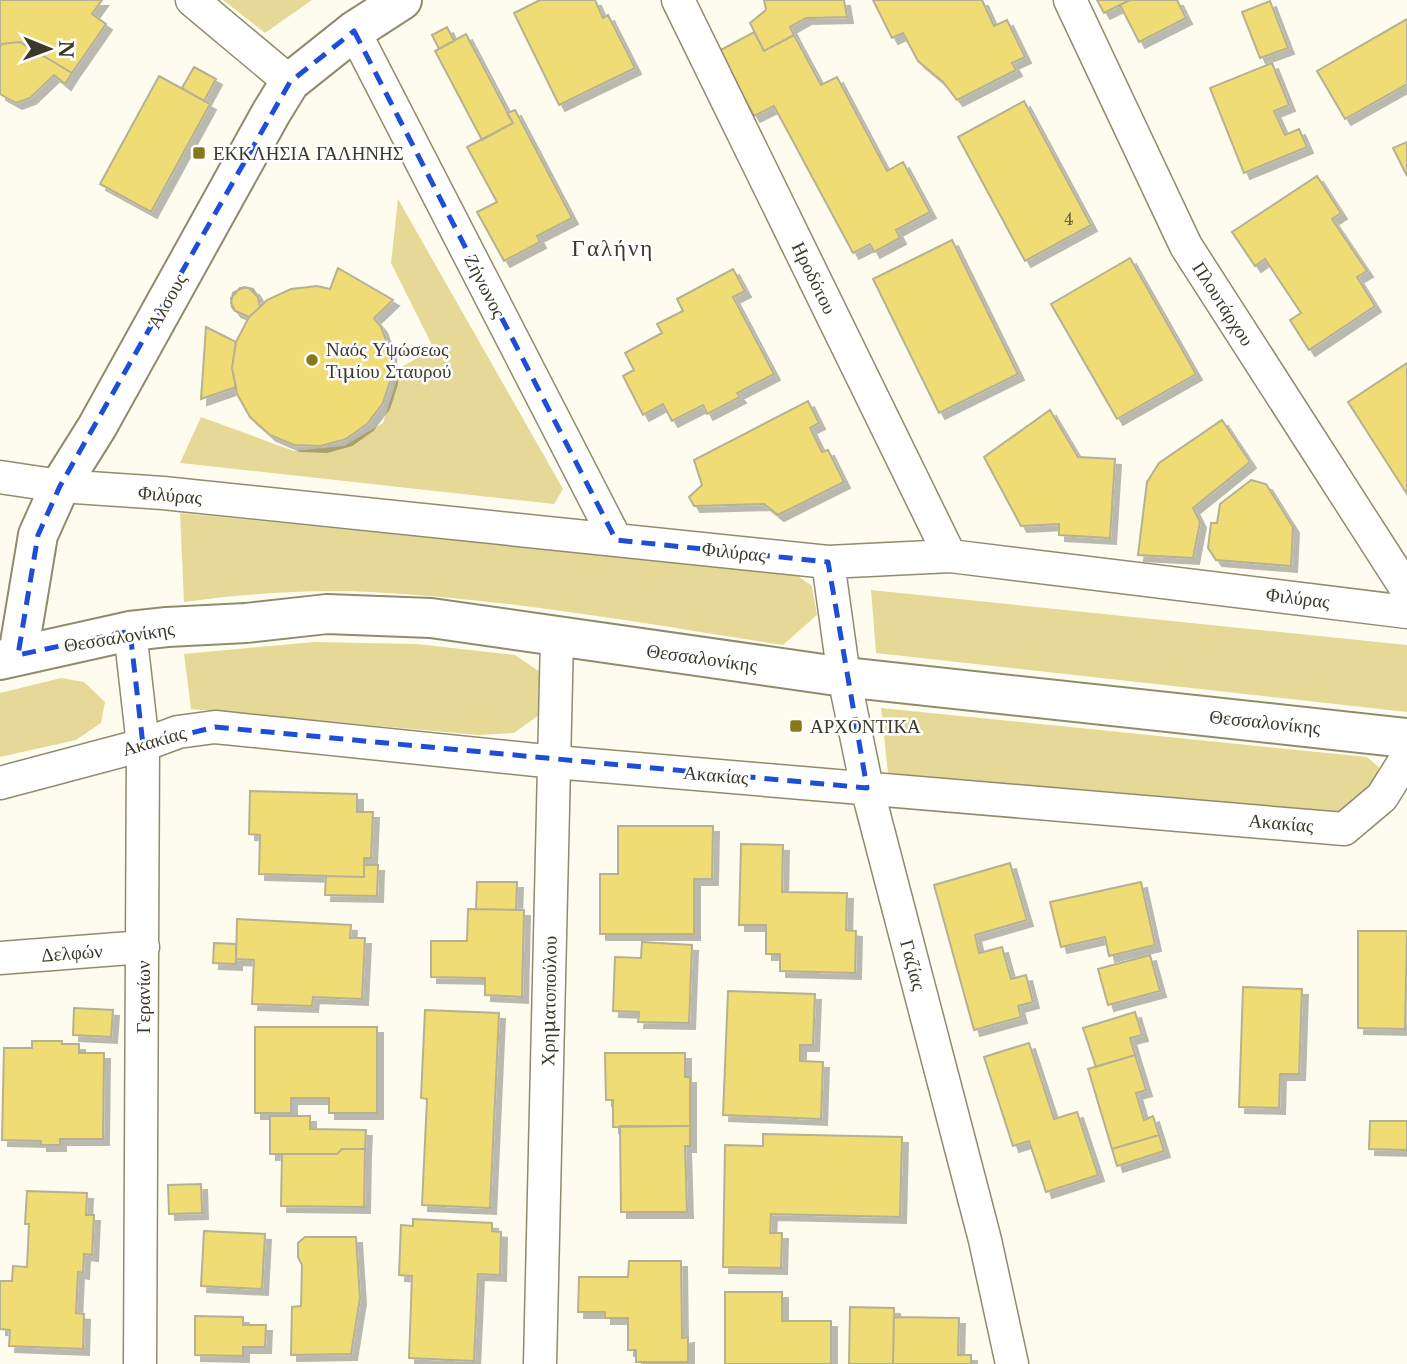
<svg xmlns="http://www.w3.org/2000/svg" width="1407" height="1364" font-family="'Libre Baskerville',serif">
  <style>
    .green { fill: #e6d998 }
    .building { fill: #f0dc74; stroke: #b6b192; stroke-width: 2; filter: url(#shadow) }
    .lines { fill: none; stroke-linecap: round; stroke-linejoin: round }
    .minor-casing { stroke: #918b6e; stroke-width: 35 }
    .tertiary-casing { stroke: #918b6e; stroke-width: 42 }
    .secondary-casing { stroke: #918b6e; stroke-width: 42 }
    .minor { stroke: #fff; stroke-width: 32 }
    .tertiary { stroke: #fff; stroke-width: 38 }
    .secondary { stroke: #fff; stroke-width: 38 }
    .marked { fill: none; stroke: #1d4ed8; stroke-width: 5; stroke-dasharray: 14 9; stroke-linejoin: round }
    .poi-dot { fill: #88781c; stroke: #fff; stroke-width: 2.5 }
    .labels { text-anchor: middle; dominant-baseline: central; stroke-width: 5; stroke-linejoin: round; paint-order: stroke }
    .number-label { font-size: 16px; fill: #68623e }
    .poi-label { font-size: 19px; fill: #3b392c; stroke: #fff; text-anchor: start }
    .street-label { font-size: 19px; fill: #3b392c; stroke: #fff }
    .quarter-label { font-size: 23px; letter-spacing: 2px; fill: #3b392c; stroke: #fff }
  </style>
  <defs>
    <filter id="shadow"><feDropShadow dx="6" dy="6" stdDeviation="0" flood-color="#0004"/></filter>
  </defs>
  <rect width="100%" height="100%" fill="#fefcef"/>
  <!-- green -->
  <path class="green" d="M223,0H312L265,33Z
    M398,199L563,489L554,504L180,463L201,417L294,451L344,446L383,423L401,367L434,349L391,263Z
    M180,513L795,574L812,586L817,615L783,645C646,624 509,599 371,592C309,589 246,594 184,602Z
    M871,590L1407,645V712L876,653Z
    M314,642L417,644L515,655L546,676L539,715L514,733L478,735L191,709L184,654Z
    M61,678L84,682L105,702L101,723L76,740L0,757V693Z
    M881,708L1367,757L1379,767C1379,792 1351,803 1332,816L888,773Z"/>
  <!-- building -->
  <path class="building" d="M0,0H102L92,14L106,24L72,73L20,42L2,44L0,47Z
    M540,0H595L603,18L608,15L635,68L559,105L514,13Z
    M764,0H844L847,17L806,18L790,27L794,35L764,51L750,23L766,10Z
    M873,0H982L994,26L1007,20L1025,57L1012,63L1016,70L957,100L943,82L918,61L903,33L892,38Z
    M1097,0H1130L1104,13Z
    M1130,0H1177L1186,18L1139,42L1120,5Z
    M1270,1L1288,48L1260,58L1242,12Z
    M1407,19V84L1345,119L1317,71Z
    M447,27L454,41L439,49L432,35Z
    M754,32L764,51L794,35L821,85L837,77L887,171L903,162L930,212L896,230L900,238L874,252L870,244L853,253L774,106L754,116L719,51Z
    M466,34L513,123L482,140L435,51Z
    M20,42L72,73L65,84L54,75L30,98L16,103L0,94V47L2,44Z
    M1272,63L1289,105L1274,111L1285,135L1299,129L1307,147L1244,173L1210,88Z
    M194,67L216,79L204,101L182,88Z
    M159,76L210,104L151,212L100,184Z
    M1024,101L1091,225L1025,261L958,137Z
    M515,110L572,218L537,236L540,242L504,261L477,212L497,202L467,147L513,123L507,113Z
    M1407,142V176L1393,148Z
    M1317,176L1341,213L1332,219L1367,271L1357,277L1375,306L1309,350L1290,320L1301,313L1265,259L1255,266L1232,232Z
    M952,240L1018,374L939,413L873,279Z
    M1130,258L1196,374L1117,419L1051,304Z
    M338,268L393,300L374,318L381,327L390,351L391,378L383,403L367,424L346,439L321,446L294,445L270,435L250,417L237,394L232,368L236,342L249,317L235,311L232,307L231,298L240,288H249L258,297L260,307L267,300L291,289L317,286L330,289Z
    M733,269L745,291L733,297L774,374L737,393L740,397L707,414L703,405L672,421L663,404L643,415L623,376L634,370L625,353L662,333L657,324L683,311L677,299Z
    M244,287L253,289L258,297L260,307L249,317L235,311L231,303L233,293Z
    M206,327L236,342L232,368L236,387L201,399Z
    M1407,363V494L1348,402Z
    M808,401L819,423L810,428L822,452L828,450L844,482L778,515L764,504L694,506L689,497L702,485L694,460Z
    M1050,410L1078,457L1115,459L1110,538L1059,535V524L1021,526L984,457Z
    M1222,420L1250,462L1193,508L1200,522L1193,558L1138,555L1147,482L1159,463Z
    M1251,480L1266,484L1293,527L1291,566L1216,560L1208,548L1211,523H1217L1220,504Z
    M250,791L357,794V812H373L371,858H364V877L259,874L260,835L249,834Z
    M618,826H713L712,879H694V934H600V874H618Z
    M741,844L783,845L782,892L847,893L846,930L856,931L855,973L780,971V954H766V925H739Z
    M1010,863L1027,920L975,935L979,953L1002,947L1011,979L1026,975L1033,1002L1018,1006L1021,1017L974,1030L934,885Z
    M364,865H378L377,896L325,895L326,876L364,877Z
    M477,882H517L516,910L476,909Z
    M1141,882L1155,945L1109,956L1105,937L1061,947L1050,902Z
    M468,909L524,910L522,997L485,995V978L431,977V941H467Z
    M237,919L351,925L350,938H365L362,999L313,997L312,1006L252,1004L254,960L236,959Z
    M1358,931H1407L1405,1029L1358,1028Z
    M642,942L692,945L689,1023L638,1022L639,1012L613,1011L615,957L641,958Z
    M214,943L236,944V964L213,963Z
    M1150,955L1160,991L1108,1005L1098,969Z
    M1243,987L1302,989L1299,1074H1280L1279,1108L1239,1107Z
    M728,991L815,994L813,1045H800V1061L823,1062L821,1119L723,1115Z
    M74,1008L113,1010L111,1037L73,1035Z
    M425,1010L499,1013L490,1208L422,1205L427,1099L421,1098Z
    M1135,1012L1142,1035L1130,1038L1135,1055L1096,1067L1083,1028Z
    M255,1027H377V1113H329V1098H291V1113H255Z
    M32,1041H62V1044H79V1053H104L103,1139H60V1145H41V1141L2,1140L4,1048H32Z
    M1029,1043L1054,1119L1077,1112L1098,1175L1046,1192L1029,1141L1013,1146L984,1057Z
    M605,1053H685V1077H690V1126L613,1127V1100H606Z
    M1135,1055L1146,1090L1136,1093L1144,1120L1153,1116L1159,1135L1112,1149L1088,1069Z
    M270,1116H310V1129L366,1130L365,1149H342L337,1154H270Z
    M1370,1121H1407V1150L1369,1149Z
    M620,1126H690V1146H685L687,1212H621Z
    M763,1134L902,1137L900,1217L771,1214L770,1233H782L781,1268L723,1267L725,1145L763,1146Z
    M1159,1135L1164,1151L1117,1166L1112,1149Z
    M342,1149H365L364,1207L281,1206L282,1154H337Z
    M201,1184L202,1213L169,1214L168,1185Z
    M27,1191L87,1193L86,1215H94L92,1255L84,1254L83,1273L78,1272L76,1313L84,1314L83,1349L9,1346L10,1330L0,1329V1281H12L13,1266L27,1267L29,1224H25Z
    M413,1219L492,1223V1231L501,1232L500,1275L478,1274L474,1361L409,1358L412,1276L399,1275L401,1225L413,1226Z
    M204,1231L265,1234L262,1289L201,1286Z
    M305,1237H356L360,1298L351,1354L291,1355L292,1307L301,1306L302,1265L298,1257V1243Z
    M629,1261H681L682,1338L688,1337V1362H636V1350H628V1318H605V1312H578L579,1277H628Z
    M725,1292H782V1321H831V1364H725Z
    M850,1307L894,1308L893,1364H849Z
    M195,1316L243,1317V1325H266L265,1347H243V1356L195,1355Z
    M894,1317L959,1318L958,1355H971V1364H893Z"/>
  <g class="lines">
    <!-- minor casing -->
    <g class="minor-casing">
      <path id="minor" d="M192,0L290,82
        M678,0L950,556
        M1070,0L1186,246L1407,590
        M354,31L616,540
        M0,477L60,486L163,493L828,562L950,556L1407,612
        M828,562L844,677L867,788L985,1240L1012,1364
        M130,631L143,745L140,1364
        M0,783L143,745L178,732L215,727L555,762L1344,829L1382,797L1407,757
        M0,958L143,947
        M540,1364L557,638"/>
    </g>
    <!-- tertiary casing -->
    <g class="tertiary-casing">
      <path id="tertiary" d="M18,655L38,535L60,486L97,427L271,113L290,82L354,31L402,0"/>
    </g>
    <!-- secondary casing -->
    <g class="secondary-casing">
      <path id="secondary" d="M0,660L130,631L167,627L246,623L327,614L431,618L844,677L1407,738"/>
    </g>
    <!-- minor -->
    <use href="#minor" class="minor"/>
    <!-- tertiary -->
    <use href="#tertiary" class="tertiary"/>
    <!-- secondary -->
    <use href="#secondary" class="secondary"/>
  </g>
  <!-- marked area -->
  <path class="marked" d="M354,31L616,540L828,562L867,788L215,727L143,745L130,631L18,655L38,535L60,486L290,82Z"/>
  <!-- markers -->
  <g class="poi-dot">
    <rect x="192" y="146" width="14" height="14" rx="3.5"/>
    <circle cx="312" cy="360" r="7"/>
    <rect x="789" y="719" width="14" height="14" rx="3.5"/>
  </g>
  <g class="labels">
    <!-- number labels -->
    <g class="number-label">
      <text x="1069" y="219">4</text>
    </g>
    <!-- poi labels -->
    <g class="poi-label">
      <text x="213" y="153">ΕΚΚΛΗΣΙΑ ΓΑΛΗΝΗΣ</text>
      <text x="326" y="349">Ναός Υψώσεως<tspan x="326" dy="22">Τιμίου Σταυρού</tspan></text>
      <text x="810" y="726">ΑΡΧΟΝΤΙΚΑ</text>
    </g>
    <!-- street labels -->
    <g class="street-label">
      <text transform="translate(814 278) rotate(64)">Ηροδότου</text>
      <text transform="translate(485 286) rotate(63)">Ζήνωνος</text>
      <text transform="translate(167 301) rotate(-61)">Άλσους</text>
      <text transform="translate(1223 304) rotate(57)">Πλουτάρχου</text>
      <text transform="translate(170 495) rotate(5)">Φιλύρας</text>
      <text transform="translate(734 552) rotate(6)">Φιλύρας</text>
      <text transform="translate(1298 598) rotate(7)">Φιλύρας</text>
      <text transform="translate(119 637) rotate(-9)">Θεσσαλονίκης</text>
      <text transform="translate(702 658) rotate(8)">Θεσσαλονίκης</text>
      <text transform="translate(1265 722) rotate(6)">Θεσσαλονίκης</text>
      <text transform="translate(154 741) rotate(-16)">Ακακίας</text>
      <text transform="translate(716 775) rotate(5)">Ακακίας</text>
      <text transform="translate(1281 823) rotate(5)">Ακακίας</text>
      <text transform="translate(72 953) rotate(-4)">Δελφών</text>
      <text transform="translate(913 965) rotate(75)">Γαζίας</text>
      <text transform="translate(143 997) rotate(-90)">Γερανίων</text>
      <text transform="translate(549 1001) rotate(-89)">Χρηματοπούλου</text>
    </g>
    <!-- quarter labels -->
    <g class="quarter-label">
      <text x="613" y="248">Γαλήνη</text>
    </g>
  </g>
  <!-- north arrow -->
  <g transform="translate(49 49) rotate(91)" stroke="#ffffff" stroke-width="5" paint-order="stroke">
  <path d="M0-5L12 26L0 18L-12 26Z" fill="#3b392c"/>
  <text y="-10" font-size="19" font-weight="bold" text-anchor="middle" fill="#3b392c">N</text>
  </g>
</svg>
